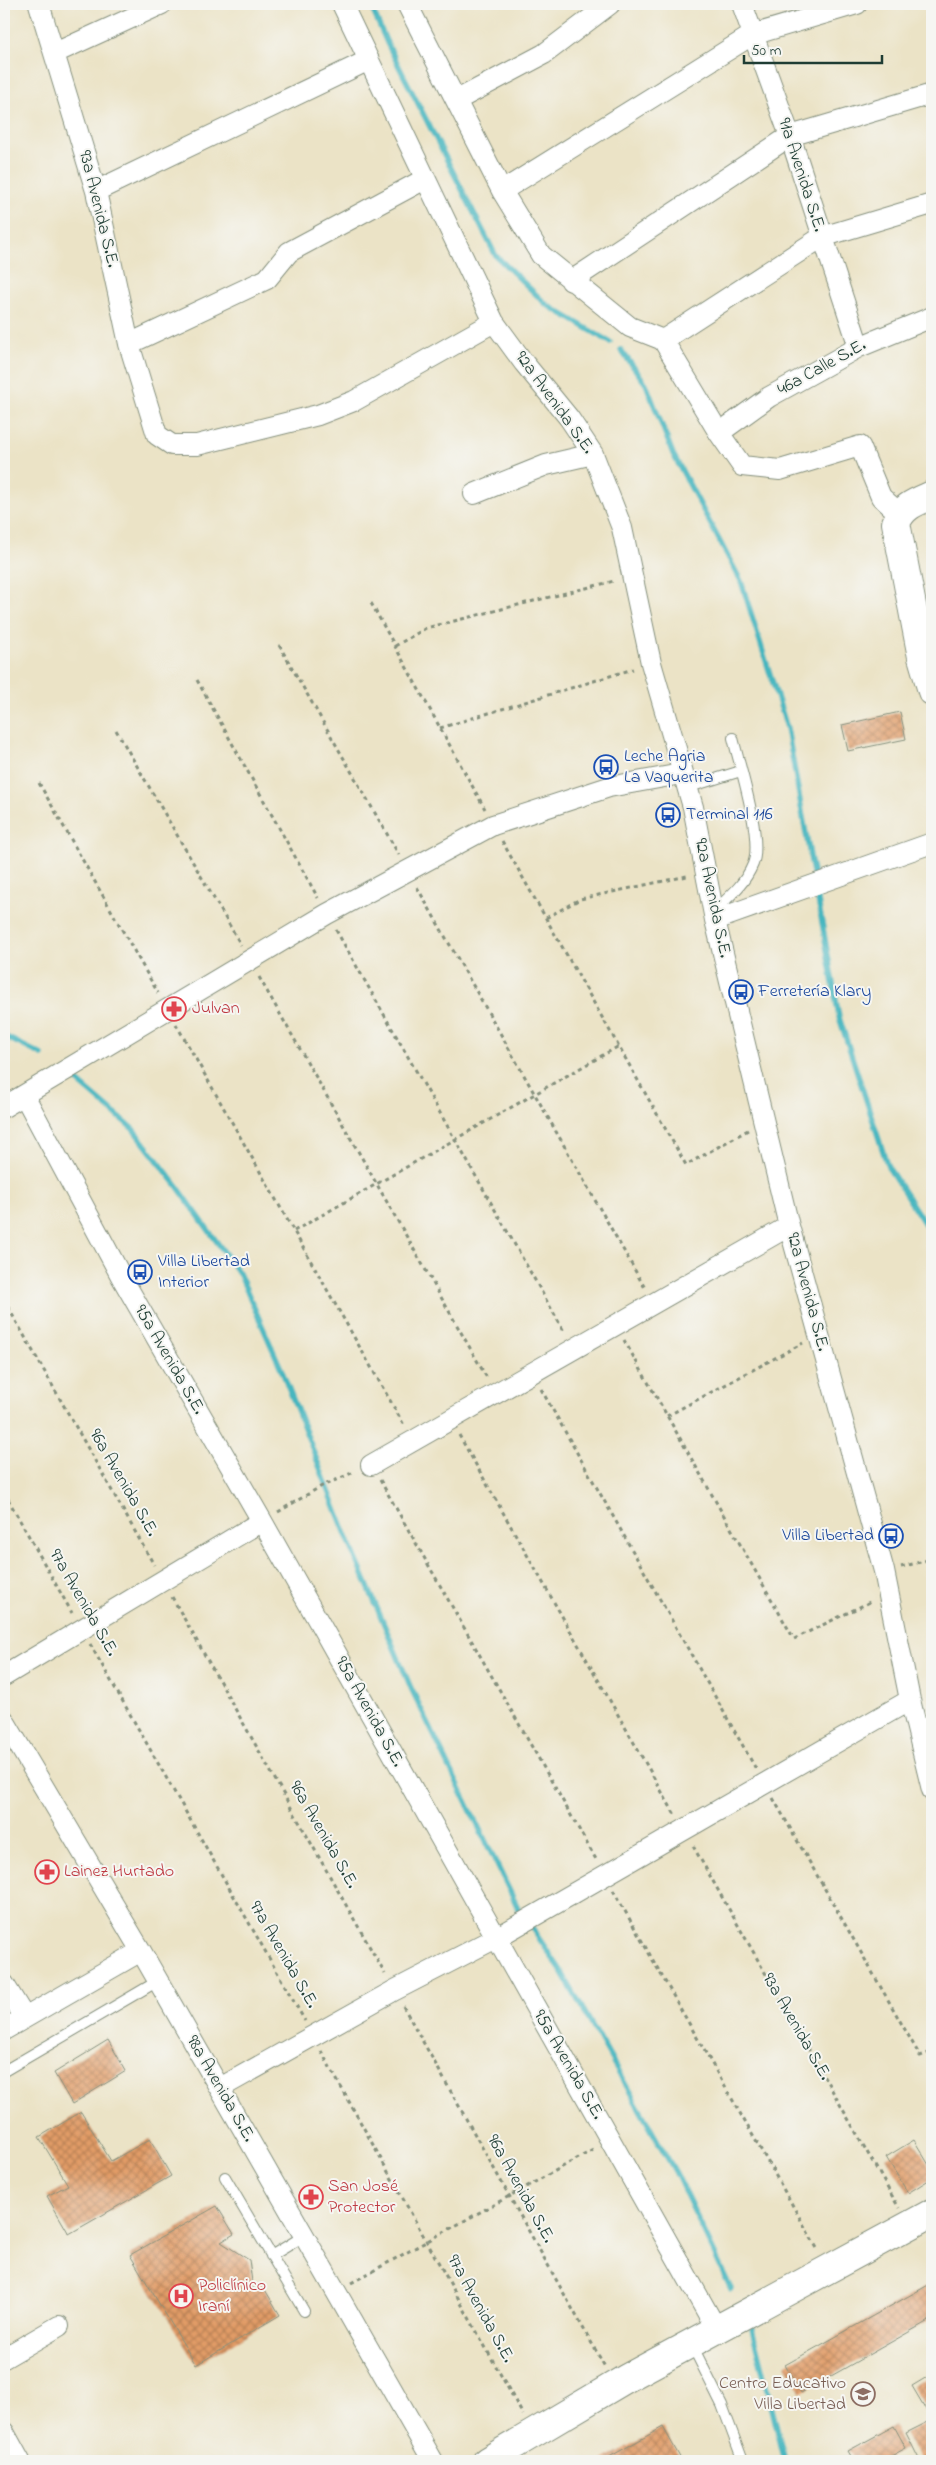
<svg xmlns="http://www.w3.org/2000/svg" width="936" height="2465" font-family="'Indie Flower',sans-serif">
  <style>
    .lines { fill: none; stroke-linecap: round; stroke-linejoin: round }
    .stream { stroke: #47b6bf; stroke-width: 5.5 }
    .building { fill: url(#building-cross-hatch) }
    .lane-casing { stroke: #85907d; stroke-width: 12 }
    .street-casing { stroke: #85907d; stroke-width: 22 }
    .secondary-casing { stroke: #85907d; stroke-width: 30 }
    .path { stroke: #85907d; stroke-width: 3; stroke-dasharray: 4 4; stroke-linecap: butt }
    .lane { stroke: #fff; stroke-width: 10 }
    .street { stroke: #fff; stroke-width: 20 }
    .secondary { stroke: #fff; stroke-width: 28 }
    .labels { text-anchor: middle; dominant-baseline: central; stroke-width: 4; stroke-linejoin: round; paint-order: stroke }
    .street-label { font-size: 18px; fill: #1f3d34; stroke: #f6f6f2 }
    .transit-label { font-size: 18px; fill: #164399; stroke: #f6f6f2; text-anchor: start }
    .health-label { font-size: 18px; fill: #be3a42; stroke: #f6f6f2; text-anchor: start }
    .education-label { font-size: 18px; fill: #785e54; stroke: #f6f6f2; text-anchor: end }
  </style>
  <defs>
    <pattern id="building-cross-hatch" width="8" height="8" patternUnits="userSpaceOnUse" patternTransform="scale(1.25)"><rect width="8" height="8" fill="#e19b66"/><path d="M0 0l8 8M0 8l8-8" fill="none" stroke="#b68055"/></pattern>
  </defs>
  <rect width="100%" height="100%" fill="#f6f6f2"/>
  <filter id="ink" filterUnits="userSpaceOnUse"><feTurbulence type="fractalNoise" baseFrequency=".02" numOctaves="2"/><feDisplacementMap in="SourceGraphic" scale="10" xChannelSelector="R" yChannelSelector="G"/><feConvolveMatrix kernelMatrix="1 2 1 2 8 2 1 2 1" color-interpolation-filters="sRGB"/></filter>
  <filter id="wash" filterUnits="userSpaceOnUse"><feTurbulence type="fractalNoise" baseFrequency=".0096" numOctaves="4" result="noise"/><feDisplacementMap in="SourceGraphic" scale="20" xChannelSelector="R" yChannelSelector="G"/><feGaussianBlur stdDeviation="1.12" result="paint"/><feColorMatrix in="noise" values="0 0 0 0 0 0 0 0 0 0 0 0 0 0 0 0 0 1.4 0 .05"/><feComposite in="paint" operator="in"/></filter>
  <g filter="url(#wash)">
    <rect width="100%" height="100%" fill="#ebe3c6"/>
    <g class="lines">
      <!-- stream -->
      <path class="stream" d="M370,4L387,43L496,256L547,305L610,342
        M621,350L646,384L673,454L741,581L787,728L839,1017L888,1167L932,1235
        M4,1036L42,1055
        M76,1080L133,1129L175,1183L239,1273L280,1366L347,1537L411,1688L518,1908L560,1969L676,2173L731,2289
        M752,2329L785,2461"/>
    </g>
    <g id="blocks">
      <!-- building -->
      <path class="building" d="M900,712L906,739L848,751L842,725Z
        M108,2040L126,2071L72,2104L54,2073Z
        M81,2112L111,2161L150,2139L171,2176L69,2234L47,2196L68,2185L39,2137Z
        M914,2140L932,2170V2178L908,2193L886,2157Z
        M217,2206L234,2234L221,2242L249,2260L253,2289L261,2283L280,2315L196,2365L130,2255Z
        M932,2283V2319L801,2393L785,2365Z
        M932,2374V2461H920L906,2433L932,2420L912,2386Z
        M894,2426L906,2448L882,2461H854L848,2451Z
        M663,2427L682,2461H602Z"/>
    </g>
  </g>
  <g filter="url(#ink)">
    <use href="#blocks" fill-opacity="0" stroke="#85907d" stroke-width="1"/>
    <g class="lines">
      <!-- lane casing -->
      <g class="lane-casing">
        <path id="lane" d="M686,788L741,771
          M714,911C729,897 745,884 753,864C763,839 740,767 733,738
          M4,2071L158,1981
          M4,2122L5,2124
          M225,2177L304,2311
          M271,2256L304,2236
          M691,2343L722,2405L743,2461"/>
      </g>
      <!-- street casing -->
      <g class="street-casing">
        <path id="street" d="M39,4L96,191L129,344L157,435L172,445H197L318,415L354,401L494,322
          M342,4L494,322L524,363L569,418L593,454L622,528L651,663L693,807L715,920L789,1226L884,1571L910,1700L932,1790
          M407,4L502,191L541,255L630,327L663,340L719,433L742,466L780,470L860,446L881,497L900,514
          M742,4L790,136L859,347
          M55,53L162,4
          M457,100L544,54L610,4
          M96,191L369,60
          M502,191L752,35L857,4
          M571,281L790,136L932,94
          M663,340L822,237L932,204
          M129,344L267,279L289,252L425,179
          M719,433L769,397L859,347L932,317
          M474,494L546,465L593,454
          M715,920L932,843
          M24,1095L122,1278L262,1521L716,2328
          M4,1107L327,914L493,825L609,787L681,774
          M371,1465L789,1226
          M4,1676L262,1521
          M4,1720L141,1951L433,2461
          M4,1984L25,2018
          M4,2030L141,1951
          M220,2088L395,1990L496,1938L910,1700
          M4,2358L59,2326
          M4,2432L20,2461"/>
      </g>
      <!-- secondary casing -->
      <g class="secondary-casing">
        <path id="secondary" d="M932,495C916,502 903,506 896,523L922,657L932,691
          M487,2461L627,2378L932,2213"/>
      </g>
      <!-- path -->
      <path class="path" d="M371,603L485,809
        M279,645L399,855
        M395,646L426,628L614,581
        M197,680L318,898
        M440,728L633,669
        M116,730L241,945
        M39,783L158,993
        M502,841L686,1165L748,1130
        M417,887L645,1288
        M546,918L580,899L687,876
        M336,930L565,1333
        M259,977L487,1378
        M176,1024L404,1425
        M294,1231L619,1046
        M4,1300L154,1565
        M624,1340L794,1639L872,1601
        M541,1389L756,1769
        M667,1416L803,1343
        M459,1435L675,1815
        M380,1480L597,1861
        M4,1492L72,1613
        M278,1512L320,1487L354,1472
        M901,1567L932,1559
        M172,1597L385,1974
        M90,1644L305,2021
        M773,1798L920,2056L932,2052
        M693,1846L899,2208
        M613,1890L818,2250
        M403,2006L605,2367
        M321,2051L523,2415
        M351,2283L595,2149"/>
      <!-- lane -->
      <use href="#lane" class="lane"/>
      <!-- street -->
      <use href="#street" class="street"/>
      <!-- secondary -->
      <use href="#secondary" class="secondary"/>
    </g>
  </g>
  <!-- icons -->
  <defs>
    <g id="bus-ring" transform="scale(1.25)"><circle r="9.5" fill="#f6f6f2" stroke="#1a4fb4" stroke-width="1.5"/><path d="M-5-6H5V4H4V6H2V4H-2V6H-4V4H-5ZM-3.5-4V0h7V-4ZM-3.5 1.2v1.5H-2V1.2ZM2 1.2v1.5H3.5V1.2Z" fill="#1a4fb4"/></g>
    <g id="pharmacy-ring" transform="scale(1.25)"><circle r="9.5" fill="#f6f6f2" stroke="#e0444e" stroke-width="1.5"/><path d="M-2-6h4v4h4v4h-4v4h-4v-4h-4v-4h4Z" fill="#e0444e"/></g>
    <g id="hospital-ring" transform="scale(1.25)"><circle r="9.5" fill="#f6f6f2" stroke="#e0444e" stroke-width="1.5"/><path d="M-5-5h3v3.5h4V-5h3V5h-3V1.5h-4V5h-3Z" fill="#e0444e"/></g>
    <g id="school-ring" transform="scale(1.25)"><circle r="9.5" fill="#f6f6f2" stroke="#8d6e63" stroke-width="1.5"/><path d="M0-5L7-2L0 1L-7-2ZM-4 1L0 2.5L4 1V4Q0 6-4 4Z" fill="#8d6e63"/></g>
  </defs>
  <g fill-rule="evenodd">
    <use href="#bus-ring" x="606" y="767"/>
    <use href="#bus-ring" x="668" y="815"/>
    <use href="#bus-ring" x="741" y="992"/>
    <use href="#pharmacy-ring" x="174" y="1009"/>
    <use href="#bus-ring" x="140" y="1272"/>
    <use href="#bus-ring" x="891" y="1536"/>
    <use href="#pharmacy-ring" x="47" y="1872"/>
    <use href="#pharmacy-ring" x="311" y="2197"/>
    <use href="#hospital-ring" x="181" y="2296"/>
    <use href="#school-ring" x="863" y="2394"/>
  </g>
  <g class="labels">
    <!-- street labels -->
    <g class="street-label">
      <text transform="translate(801 175) rotate(72)">91a Avenida S.E.</text>
      <text transform="translate(98 209) rotate(76)">93a Avenida S.E.</text>
      <text transform="translate(822 368) rotate(-29)">46a Calle S.E.</text>
      <text transform="translate(554 403) rotate(54)">92a Avenida S.E.</text>
      <text transform="translate(712 898) rotate(78)">92a Avenida S.E.</text>
      <text transform="translate(807 1292) rotate(75)">92a Avenida S.E.</text>
      <text transform="translate(169 1360) rotate(60)">95a Avenida S.E.</text>
      <text transform="translate(123 1483) rotate(60)">96a Avenida S.E.</text>
      <text transform="translate(83 1603) rotate(60)">97a Avenida S.E.</text>
      <text transform="translate(369 1712) rotate(61)">95a Avenida S.E.</text>
      <text transform="translate(323 1835) rotate(60)">96a Avenida S.E.</text>
      <text transform="translate(283 1955) rotate(60)">97a Avenida S.E.</text>
      <text transform="translate(796 2027) rotate(60)">93a Avenida S.E.</text>
      <text transform="translate(568 2065) rotate(60)">95a Avenida S.E.</text>
      <text transform="translate(220 2089) rotate(60)">98a Avenida S.E.</text>
      <text transform="translate(520 2189) rotate(61)">96a Avenida S.E.</text>
      <text transform="translate(480 2309) rotate(61)">97a Avenida S.E.</text>
    </g>
    <!-- transit labels -->
    <g class="transit-label">
      <text x="624" y="757">Leche Agria<tspan x="624" dy="21">La Vaquerita</tspan></text>
      <text x="686" y="815">Terminal 116</text>
      <text x="758" y="992">Ferretería Klary</text>
      <text x="158" y="1262">Villa Libertad<tspan x="158" dy="21">Interior</tspan></text>
      <text x="874" y="1536" text-anchor="end">Villa Libertad</text>
    </g>
    <!-- health labels -->
    <g class="health-label">
      <text x="192" y="1009">Julvan</text>
      <text x="64" y="1872">Lainez Hurtado</text>
      <text x="328" y="2187">San José<tspan x="328" dy="21">Protector</tspan></text>
      <text x="198" y="2286">Policlínico<tspan x="198" dy="21">Iraní</tspan></text>
    </g>
    <!-- education labels -->
    <g class="education-label">
      <text x="846" y="2384">Centro Educativo<tspan x="846" dy="21">Villa Libertad</tspan></text>
    </g>
  </g>
  <!-- margin -->
  <rect width="936" height="2465" fill="none" stroke="#f6f6f2" stroke-width="20"/>
  <!-- scale -->
  <path d="M744 55v8h138v-8" fill="none" stroke="#1f3d34" stroke-width="2.5"/>
  <text x="751" y="55" font-size="15" fill="#1f3d34" stroke="#f6f6f2" stroke-width="4" paint-order="stroke">50 m</text>
</svg>
